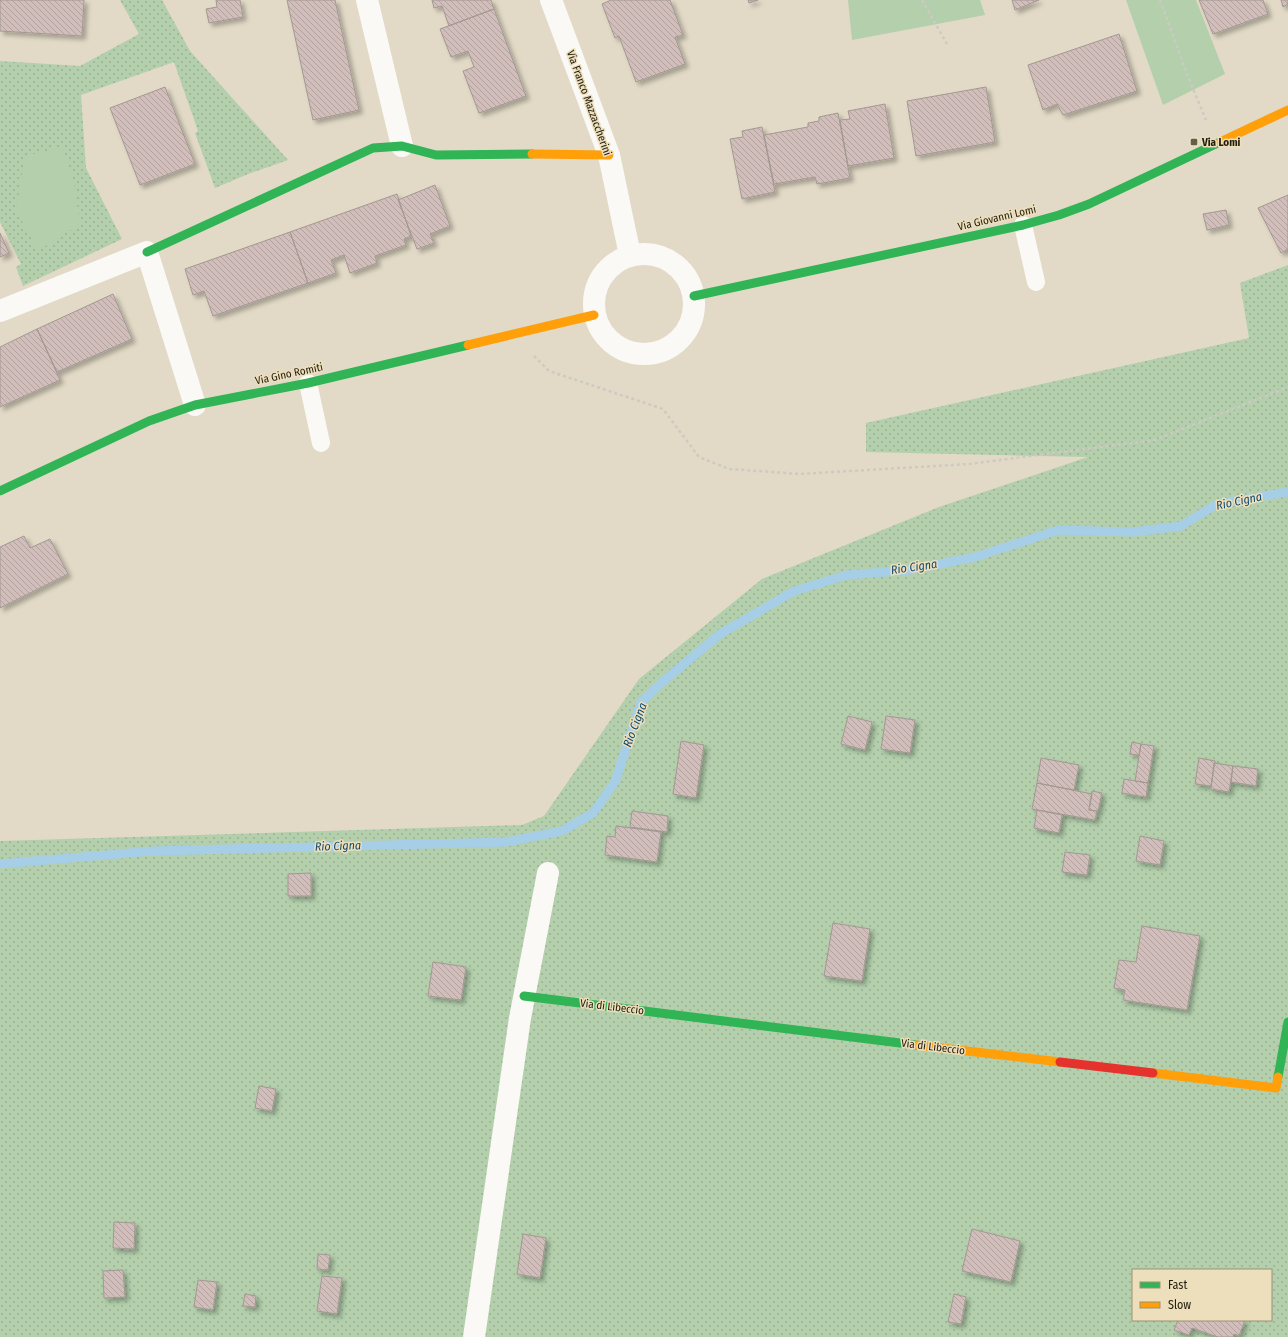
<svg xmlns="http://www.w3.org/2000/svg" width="1288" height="1337" font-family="'Fira Sans Condensed',sans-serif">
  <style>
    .grass { fill: url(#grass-dots); fill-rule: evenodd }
    .park { fill: #b3cfac }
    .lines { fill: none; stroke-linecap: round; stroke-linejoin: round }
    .stream { stroke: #a7cee7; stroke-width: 9 }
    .building { fill: url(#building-back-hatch); stroke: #a39892; filter: url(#shadow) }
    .path { stroke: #cdcac4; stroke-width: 2.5; stroke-dasharray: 3 3; stroke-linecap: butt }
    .lane { stroke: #fbf9f6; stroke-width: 18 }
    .street { stroke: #fbf9f6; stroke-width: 22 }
    .fast { stroke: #30b455; stroke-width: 9 }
    .slow { stroke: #ff9f0a; stroke-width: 9 }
    .jam { stroke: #e5322d; stroke-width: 9 }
    .poi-dot { fill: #655e4f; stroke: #eddfbb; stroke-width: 1.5 }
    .labels { text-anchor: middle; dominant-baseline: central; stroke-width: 3; stroke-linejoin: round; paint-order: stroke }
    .street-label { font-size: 11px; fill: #221c0f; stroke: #eddfbb }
    .poi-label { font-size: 11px; font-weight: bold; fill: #221c0f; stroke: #eddfbb; text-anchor: start }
    .water-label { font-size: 12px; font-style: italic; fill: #0f4a6e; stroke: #eddfbb }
  </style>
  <defs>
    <pattern id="grass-dots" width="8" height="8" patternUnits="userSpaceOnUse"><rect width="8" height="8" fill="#b3cfac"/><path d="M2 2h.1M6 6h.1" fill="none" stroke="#9ab193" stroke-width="1.8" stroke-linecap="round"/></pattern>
    <pattern id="building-back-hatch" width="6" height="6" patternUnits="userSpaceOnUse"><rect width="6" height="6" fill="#d1bdba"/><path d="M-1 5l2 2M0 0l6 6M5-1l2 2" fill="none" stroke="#b3a29f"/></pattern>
    <filter id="shadow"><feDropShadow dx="3.5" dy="3.5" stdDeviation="2" flood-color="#0004"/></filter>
  </defs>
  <rect width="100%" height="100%" fill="#e2dac6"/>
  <!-- grass -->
  <path class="grass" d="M120,0H162L190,51L288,160L248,174L215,188L195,133L198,131L174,62L81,95L86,168L122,239L23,286L16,267L21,264L0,222V61L80,66L139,34Z
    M1288,265V1337H0V841L522,825L544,816L639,679L762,579L939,507L1088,457L866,452V423L1249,338L1240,283ZM1133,1270H1271V1320H1133Z"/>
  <!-- park -->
  <path class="park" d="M848,0H980L985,15L852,40Z
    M1126,0H1196L1225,74L1163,105Z
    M62,147L73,177L80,224L38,251L16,210L25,156Z"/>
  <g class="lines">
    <!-- stream -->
    <path class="stream" d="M0,864L153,851L506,842L562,831L593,813L615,782L641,702L660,684L720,634L794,591L847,575L910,570L975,557L1058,530L1133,532L1181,526L1217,504L1288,492"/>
  </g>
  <!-- building -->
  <path class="building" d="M0,0H84L82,36L0,31Z
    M216,0H240L243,17L209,23L206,9L217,7Z
    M287,0H335L359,110L313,120Z
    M432,0H491L494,9L449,26L442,6L434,8Z
    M611,0H670L683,35L675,37L685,64L636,82L619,36L615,38L602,4Z
    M748,0H758L749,3Z
    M1012,0H1039L1015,10Z
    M1199,0H1263L1268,14L1213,34Z
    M1281,0H1288V4L1283,7Z
    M494,9L526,96L479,113L463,71L474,67L468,51L451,57L440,29Z
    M1119,34L1137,91L1063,115L1057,104L1043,110L1028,65Z
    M165,87L195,164L140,185L110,108Z
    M986,87L995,142L916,156L907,101Z
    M885,104L894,158L848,166L840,120L850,119L848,111Z
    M838,113L850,178L817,184L815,177L774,184L764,135L808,127V123L819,121V117Z
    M762,127L775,192L742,199L730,139L743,137L742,131Z
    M435,185L450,226L430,234L434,243L417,249L398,200Z
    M397,194L411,236L404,239L406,245L375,256L377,263L350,273L344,255L331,260L336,273L308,283L290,232Z
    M1288,195V249L1281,253L1258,208Z
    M1226,210L1229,225L1207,230L1203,214Z
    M290,232L308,283L213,316L204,291L193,295L185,269Z
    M0,233L9,253L0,257Z
    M113,294L132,339L57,372L37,329Z
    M37,329L60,380L0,407V347Z
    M24,536L30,548L50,539L68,574L0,608V547Z
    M848,716L872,722L865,750L841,744Z
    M886,716L915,720L910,753L881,749Z
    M681,741L704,745L696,798L673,794Z
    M1132,742L1141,744L1139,755L1130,754Z
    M1141,744L1154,746L1148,783L1135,781Z
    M1041,758L1079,765L1074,790L1037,783Z
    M1199,758L1215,761L1211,786L1195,784Z
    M1214,763L1233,766L1229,792L1211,789Z
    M1233,766L1258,769L1256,786L1231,782Z
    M1124,779L1148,783L1146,797L1122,793Z
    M1037,783L1092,794L1089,810L1097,811L1095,820L1032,809Z
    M1092,791L1102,793L1098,811L1089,810Z
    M1037,810L1062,815L1059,833L1034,828Z
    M632,811L668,816L667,832L630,827Z
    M616,826L661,832L657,862L605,855L607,836L615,837Z
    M1140,836L1164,841L1160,865L1136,861Z
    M1065,852L1090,855L1087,875L1062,872Z
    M311,873V896H288V874Z
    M833,923L870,929L862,981L824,976Z
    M1142,926L1200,936L1187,1010L1123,1000L1125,990L1114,988L1119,960L1136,962Z
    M433,962L466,967L461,1000L428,996Z
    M259,1086L276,1089L272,1111L255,1108Z
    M114,1222L135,1223L134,1249L113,1248Z
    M972,1229L1020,1241L1011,1282L962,1271Z
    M523,1234L546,1238L540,1278L517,1274Z
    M318,1254L330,1255L328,1270L317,1269Z
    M123,1270L125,1297L104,1298L103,1271Z
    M322,1276L342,1278L337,1314L317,1311Z
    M198,1280L217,1282L213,1310L194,1307Z
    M245,1294L256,1296L255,1307L243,1306Z
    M954,1294L966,1297L961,1324L948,1322Z
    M1178,1320H1245L1239,1336L1234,1334L1233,1337H1218L1192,1328L1189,1335L1174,1330Z"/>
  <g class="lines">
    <!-- path -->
    <path class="path" d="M922,0L947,44
      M1160,0L1187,74L1206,120
      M534,356L549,371L663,409L699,457L729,469L800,474L969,464L1155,440L1288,387"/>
    <!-- lane -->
    <path class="lane" d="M1023,225L1036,282
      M308,383L321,443"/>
    <!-- street -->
    <path class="street" d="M367,0L402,146
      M551,0L609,155L630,255
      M594 304a50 50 0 1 1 100 0a50 50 0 1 1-100 0Z
      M0,311L147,252L195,405
      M474,1337L520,1018L548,873"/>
    <!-- fast -->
    <path class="fast" d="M147,252L373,148L402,146L436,155L532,154
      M694,296L1023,225L1059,215L1089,204L1220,142
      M0,491L149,421L195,405L308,383L468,345
      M524,996L916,1045
      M1278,1077L1288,1022"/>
    <!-- slow -->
    <path class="slow" d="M1220,142L1288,110
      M532,154L609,155
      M468,345L594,315
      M916,1045L1060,1062
      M1153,1073L1276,1088L1278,1077"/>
    <!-- jam -->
    <path class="jam" d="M1060,1062L1153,1073"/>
  </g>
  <!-- markers -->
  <rect class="poi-dot" x="1190" y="138" width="8" height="8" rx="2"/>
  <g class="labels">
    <!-- street labels -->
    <g class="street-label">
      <text transform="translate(589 103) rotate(70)">Via Franco Mazzaccherini</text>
      <text transform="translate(997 218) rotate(-13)">Via Giovanni Lomi</text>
      <text transform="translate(289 374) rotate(-12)">Via Gino Romiti</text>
      <text transform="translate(612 1007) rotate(7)">Via di Libeccio</text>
      <text transform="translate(933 1047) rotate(7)">Via di Libeccio</text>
    </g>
    <!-- poi labels -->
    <g class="poi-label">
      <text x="1202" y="142">Via Lomi</text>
    </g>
    <!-- water labels -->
    <g class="water-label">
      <text transform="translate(1239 501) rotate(-12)">Rio Cigna</text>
      <text transform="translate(914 567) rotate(-8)">Rio Cigna</text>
      <text transform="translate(635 725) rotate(-69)">Rio Cigna</text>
      <text transform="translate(338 846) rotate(-2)">Rio Cigna</text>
    </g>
  </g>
  <!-- legend -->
  <rect x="1132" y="1269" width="140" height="52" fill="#eddfbb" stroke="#9c9176"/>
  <rect x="1140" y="1282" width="20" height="6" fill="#30b455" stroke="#9c9176"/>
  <text x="1168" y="1289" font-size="12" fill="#221c0f">Fast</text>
  <rect x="1140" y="1302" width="20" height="6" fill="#ff9f0a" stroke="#9c9176"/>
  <text x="1168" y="1309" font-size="12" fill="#221c0f">Slow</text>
</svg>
